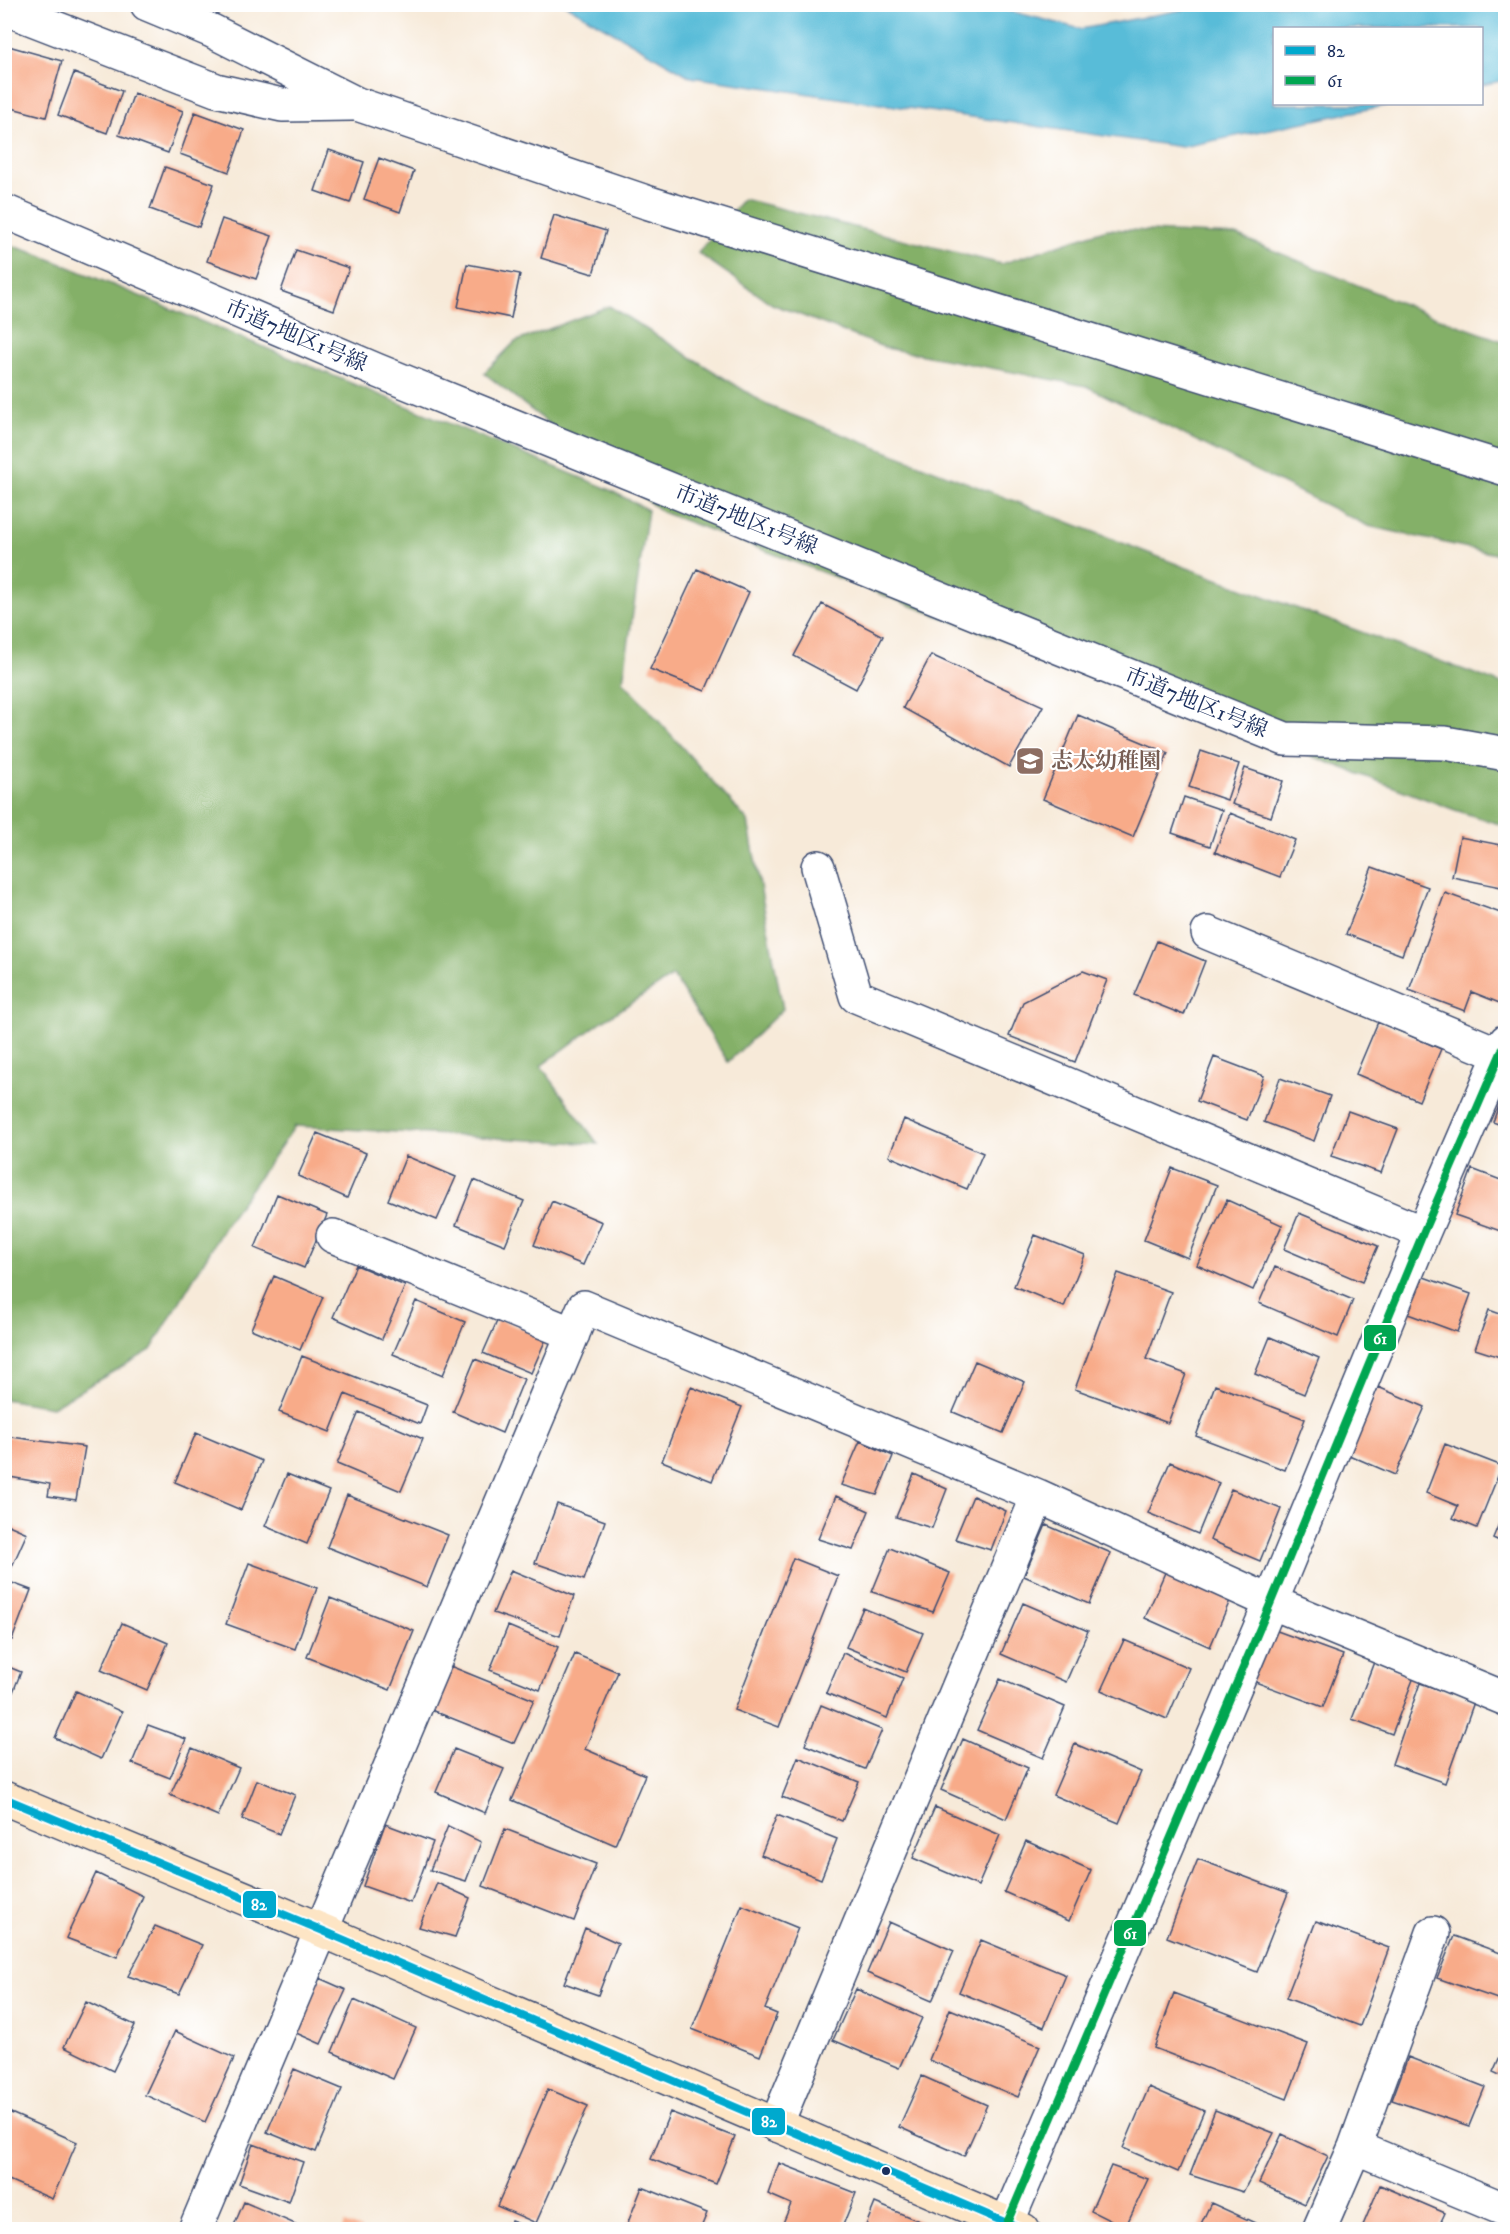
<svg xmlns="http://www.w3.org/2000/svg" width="1510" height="2234" font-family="'IM FELL DW Pica','Noto Serif JP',serif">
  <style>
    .forest { fill: #84b068; stroke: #507063; stroke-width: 1.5 }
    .water { fill: #59bcd8; stroke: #3a769b; stroke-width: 1.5 }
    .building { fill: #f8ab89 }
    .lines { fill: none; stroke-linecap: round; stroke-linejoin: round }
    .street-casing { stroke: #3c4b70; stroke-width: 36 }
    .secondary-casing { stroke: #3c4b70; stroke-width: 36 }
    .street { stroke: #fff; stroke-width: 33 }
    .secondary { stroke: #fde5c5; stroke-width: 33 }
    .bus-1-casing { stroke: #fff; stroke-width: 12 }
    .bus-2-casing { stroke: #fff; stroke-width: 12 }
    .bus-1 { stroke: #00a9ce; stroke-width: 8 }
    .bus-2 { stroke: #00a651; stroke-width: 8 }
    .bus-dot { fill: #1b2f5e; stroke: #fff; stroke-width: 2 }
    .labels { text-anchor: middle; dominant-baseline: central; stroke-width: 4.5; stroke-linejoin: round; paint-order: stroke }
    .street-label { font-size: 22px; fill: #1b2f5e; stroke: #fff }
    .education-label { font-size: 22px; font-weight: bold; fill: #785e54; stroke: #fff; text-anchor: start }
    .line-badge { stroke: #fff; stroke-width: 2 }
    .badge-label { font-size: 16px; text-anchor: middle; font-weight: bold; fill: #fff }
  </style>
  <rect width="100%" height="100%" fill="#fff"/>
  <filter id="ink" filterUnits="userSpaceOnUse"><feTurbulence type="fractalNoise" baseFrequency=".0167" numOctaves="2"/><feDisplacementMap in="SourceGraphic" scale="12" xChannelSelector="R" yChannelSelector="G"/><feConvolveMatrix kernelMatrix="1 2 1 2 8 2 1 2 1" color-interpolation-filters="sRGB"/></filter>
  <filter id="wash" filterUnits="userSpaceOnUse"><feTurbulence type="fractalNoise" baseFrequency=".008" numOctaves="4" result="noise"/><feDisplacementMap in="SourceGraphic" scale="24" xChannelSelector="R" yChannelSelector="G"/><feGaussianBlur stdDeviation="1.35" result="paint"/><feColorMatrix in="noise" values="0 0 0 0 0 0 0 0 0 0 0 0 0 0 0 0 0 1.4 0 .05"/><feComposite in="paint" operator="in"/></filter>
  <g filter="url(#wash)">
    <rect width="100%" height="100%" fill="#f7ead9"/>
    <!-- forest -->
    <path class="forest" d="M743,199L1001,264L1107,229L1236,235L1430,315L1505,342V556L1368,526L1086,386L886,348L772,304L698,253Z
      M4,243L40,255L606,488L648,510L623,681L748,821L783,1009L728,1062L673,976L604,1020L541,1066L598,1144L295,1126L226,1224L151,1350L52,1407L4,1399Z
      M609,306L769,406L1182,566L1505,685V826L1455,810L662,512L484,373L515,342Z"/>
    <!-- water -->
    <path class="water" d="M982,4L1081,29L1208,5H1505V80L1482,85V28H1274V104H1393L1182,147L691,77L566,5Z"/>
    <g id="blocks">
      <!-- building -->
      <path class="building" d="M5,45L62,61L46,117L4,106L9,85L5,84Z
        M74,73L122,91L107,133L58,115Z
        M134,93L183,111L168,153L119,135Z
        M195,112L244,130L229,172L180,154Z
        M329,150L364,162L350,203L315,191Z
        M379,158L414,171L400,212L364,199Z
        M165,167L214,184L199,227L150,209Z
        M554,215L606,231L593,274L541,258Z
        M222,219L272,236L256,279L207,261Z
        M296,250L349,268L334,310L281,291Z
        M467,264L520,274L511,318L458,307Z
        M697,569L749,592L705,691L650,669Z
        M822,604L883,636L856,689L794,656Z
        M931,655L1043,706L1009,767L903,708Z
        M1078,715L1168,753L1133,837L1043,799Z
        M1201,751L1239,764L1227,800L1189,787Z
        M1245,768L1283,781L1271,817L1232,804Z
        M1184,797L1222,810L1210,846L1172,833Z
        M1230,813L1295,840L1280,877L1215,852Z
        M1460,837L1506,846V888L1452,877Z
        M1372,867L1428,887L1402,955L1346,934Z
        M1445,893L1506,915V995L1502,1004L1472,992L1465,1011L1409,990Z
        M1157,941L1205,961L1184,1015L1134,995Z
        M1083,971L1107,980L1075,1062L1009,1036L1023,1002Z
        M1378,1022L1441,1049L1419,1101L1356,1074Z
        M1214,1057L1264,1076L1247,1120L1197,1101Z
        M1280,1078L1330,1096L1314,1141L1264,1122Z
        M1505,1088H1506V1127L1493,1122Z
        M1348,1111L1398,1129L1381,1173L1331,1156Z
        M904,1119L983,1153L967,1189L889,1156Z
        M317,1133L366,1153L347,1198L298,1176Z
        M406,1156L456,1177L437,1220L388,1200Z
        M1172,1168L1217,1185L1188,1258L1144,1240Z
        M1472,1169L1506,1182V1233L1455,1215Z
        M474,1180L524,1201L505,1245L456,1225Z
        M277,1194L327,1215L304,1268L255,1248Z
        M1227,1200L1282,1225L1253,1290L1197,1265Z
        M552,1201L602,1222L583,1265L534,1245Z
        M1299,1213L1378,1246L1362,1282L1284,1249Z
        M1035,1235L1085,1255L1064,1307L1014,1286Z
        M356,1265L405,1286L382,1339L333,1317Z
        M1275,1267L1353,1300L1338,1337L1259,1303Z
        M1118,1273L1171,1292L1146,1359L1186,1374L1168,1423L1075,1389Z
        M274,1276L323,1297L300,1350L251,1329Z
        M1421,1276L1471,1294L1457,1332L1408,1314Z
        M416,1301L465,1322L443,1375L393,1354Z
        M1489,1310L1506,1316V1359L1475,1349Z
        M498,1319L546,1339L531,1373L483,1353Z
        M1270,1337L1319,1358L1304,1394L1255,1374Z
        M302,1356L427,1405L420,1424L345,1394L330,1432L279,1412Z
        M475,1359L524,1379L502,1433L453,1412Z
        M975,1361L1025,1382L1003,1433L953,1412Z
        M1215,1385L1305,1419L1285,1470L1196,1436Z
        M691,1387L742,1407L712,1481L662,1461Z
        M1378,1387L1425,1407L1395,1475L1349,1455Z
        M359,1412L423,1439L401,1491L337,1464Z
        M196,1433L262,1461L241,1510L175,1482Z
        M4,1436L85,1447L76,1500L48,1496L50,1484L4,1476Z
        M860,1441L893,1456L877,1495L841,1485Z
        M1445,1444L1502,1466L1477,1528L1453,1518L1458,1506L1426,1493Z
        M1170,1462L1219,1483L1198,1534L1148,1513Z
        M287,1474L329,1491L307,1544L265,1526Z
        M914,1474L947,1489L932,1528L896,1517Z
        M1231,1489L1281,1509L1260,1561L1210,1540Z
        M347,1495L448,1535L427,1587L327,1547Z
        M836,1496L869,1511L853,1550L818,1539Z
        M973,1496L1006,1511L991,1550L955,1539Z
        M557,1504L605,1521L584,1580L535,1563Z
        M1506,1507V1544L1493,1538Z
        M4,1523L27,1533L9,1573L4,1571Z
        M1046,1525L1111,1553L1089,1604L1024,1576Z
        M890,1548L950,1573L933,1612L872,1592Z
        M793,1558L838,1576L779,1727L734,1710Z
        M249,1563L317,1588L295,1649L226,1624Z
        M1167,1568L1232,1596L1210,1647L1145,1618Z
        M511,1570L574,1596L560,1636L493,1613Z
        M4,1580L31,1590L12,1640L4,1637Z
        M330,1598L414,1631L390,1690L307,1657Z
        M1023,1603L1088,1631L1066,1682L1001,1654Z
        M863,1608L923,1633L906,1672L846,1647Z
        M122,1623L168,1643L147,1690L101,1670Z
        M508,1626L558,1647L540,1690L490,1670Z
        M1269,1628L1343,1655L1323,1707L1250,1680Z
        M1124,1640L1189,1668L1167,1719L1101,1690Z
        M843,1653L903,1678L887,1718L826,1693Z
        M575,1654L618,1672L585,1749L645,1775L615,1845L512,1800Z
        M1374,1662L1414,1677L1392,1734L1352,1719Z
        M4,1665L21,1672L5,1712H4Z
        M450,1666L534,1700L514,1743L431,1710Z
        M1000,1679L1065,1707L1043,1758L977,1730Z
        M1420,1683L1474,1702L1445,1783L1392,1764Z
        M76,1691L122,1712L101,1759L55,1738Z
        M821,1705L882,1730L865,1769L805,1745Z
        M148,1725L186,1739L170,1778L132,1763Z
        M963,1739L1028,1768L1006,1819L941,1790Z
        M1075,1744L1141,1772L1119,1823L1053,1795Z
        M192,1748L239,1768L218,1816L170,1795Z
        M454,1749L504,1769L485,1813L436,1792Z
        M798,1757L859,1782L842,1821L782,1797Z
        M257,1780L295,1795L279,1834L242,1819Z
        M935,1807L1000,1835L978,1886L913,1858Z
        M777,1815L837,1839L821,1879L761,1855Z
        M385,1824L433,1842L411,1903L363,1886Z
        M448,1826L481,1842L466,1881L430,1870Z
        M505,1829L596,1864L574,1921L483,1886Z
        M1026,1841L1091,1870L1069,1921L1004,1892Z
        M1198,1859L1288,1893L1257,1972L1167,1937Z
        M96,1873L143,1896L117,1957L66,1938Z
        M437,1883L470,1898L455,1937L419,1927Z
        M742,1905L798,1928L765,2009L777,2014L760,2056L692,2029Z
        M1316,1921L1389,1948L1360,2026L1286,1998Z
        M889,1922L954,1951L932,2001L867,1973Z
        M155,1926L202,1945L179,1994L128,1976Z
        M585,1928L618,1943L598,1995L564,1983Z
        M1454,1936L1506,1955V2002L1437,1978Z
        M981,1940L1066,1975L1044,2027L959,1992Z
        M319,1978L346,1990L321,2044L294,2032Z
        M856,1989L922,2018L899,2068L833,2040Z
        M1174,1993L1308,2044L1287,2099L1154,2048Z
        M354,2000L416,2028L393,2079L332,2052Z
        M86,2002L135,2025L113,2071L64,2047Z
        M950,2009L1040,2046L1018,2097L929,2060Z
        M175,2031L234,2058L205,2122L145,2095Z
        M1506,2043V2078L1493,2072Z
        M1408,2057L1485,2087L1469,2126L1392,2100Z
        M294,2069L342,2089L316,2152L267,2132Z
        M922,2076L987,2105L964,2156L899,2127Z
        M1149,2087L1204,2111L1178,2172L1123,2148Z
        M548,2089L588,2106L536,2223L497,2206Z
        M4,2110L77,2142L52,2199L4,2178Z
        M1215,2110L1274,2133L1243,2192L1190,2175Z
        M670,2112L735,2137L716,2184L651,2159Z
        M1282,2134L1328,2156L1305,2204L1259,2183Z
        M253,2144L303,2162L289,2202L239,2184Z
        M779,2163L856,2193L841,2230H800L783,2223L791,2204L768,2194Z
        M1111,2166L1148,2179L1125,2228L1091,2211Z
        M1380,2185L1445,2213L1437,2230H1361Z
        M642,2187L707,2213L700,2230H625Z
        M244,2202L309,2230H232Z
        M875,2203L924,2223L922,2230H864Z
        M1211,2203L1264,2227L1262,2230H1198Z
        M511,2221L533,2229V2230H508Z
        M344,2223L361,2229V2230H342Z"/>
    </g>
  </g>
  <g filter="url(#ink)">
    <use href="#blocks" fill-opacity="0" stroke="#3c4b70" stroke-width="1.5"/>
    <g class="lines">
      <!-- street casing -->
      <g class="street-casing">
        <path id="street" d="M147,4L212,31L357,104L646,202L1506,469
          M4,8L216,90L282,105L352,104
          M4,211L376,370L1285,739L1445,743L1506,754
          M818,867L856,996L1423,1233
          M1208,933L1506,1057
          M333,1236L573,1334
          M776,2125L1038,1496
          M1355,2147L1506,2210
          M195,2230L584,1307L1038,1496L1271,1602L1506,1699
          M1004,2230L1271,1602L1423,1233L1506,1041
          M1319,2230L1355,2147L1433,1933"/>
      </g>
      <!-- secondary casing -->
      <g class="secondary-casing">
        <path id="secondary" d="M4,1798L321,1930L1023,2230"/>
      </g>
      <!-- street -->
      <use href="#street" class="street"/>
      <!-- secondary -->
      <use href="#secondary" class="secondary"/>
      <!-- bus-1 casing -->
      <g class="bus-1-casing">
        <path id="bus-1" d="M4,1798L321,1930L1023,2230"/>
      </g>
      <!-- bus-2 casing -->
      <g class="bus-2-casing">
        <path id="bus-2" d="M1004,2230L1271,1602L1423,1233L1506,1041"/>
      </g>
      <!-- bus-1 -->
      <use href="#bus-1" class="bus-1"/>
      <!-- bus-2 -->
      <use href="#bus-2" class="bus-2"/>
    </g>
  </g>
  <!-- icons -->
  <defs>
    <g id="school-square" transform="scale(1.5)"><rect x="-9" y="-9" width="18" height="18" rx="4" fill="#8d6e63" stroke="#fff"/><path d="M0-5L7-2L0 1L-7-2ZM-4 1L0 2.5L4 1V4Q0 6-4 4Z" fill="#fff"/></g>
  </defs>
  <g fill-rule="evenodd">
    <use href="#school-square" x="1030" y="761"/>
  </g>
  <!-- markers -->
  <circle class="bus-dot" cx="886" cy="2171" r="5"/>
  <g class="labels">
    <!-- street labels -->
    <g class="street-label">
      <text transform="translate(296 336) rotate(23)">市道7地区1号線</text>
      <text transform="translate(746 520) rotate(22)">市道7地区1号線</text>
      <text transform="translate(1196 703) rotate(22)">市道7地区1号線</text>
    </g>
    <!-- education labels -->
    <g class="education-label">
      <text x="1051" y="761">志太幼稚園</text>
    </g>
  </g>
  <g class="line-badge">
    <rect x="1363" y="1324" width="34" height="28" rx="6" fill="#00a651"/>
    <rect x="242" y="1890" width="35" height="29" rx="6" fill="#00a9ce"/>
    <rect x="1113" y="1919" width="34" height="28" rx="6" fill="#00a651"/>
    <rect x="751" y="2107" width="35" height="29" rx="6" fill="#00a9ce"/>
  </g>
  <g class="badge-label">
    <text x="1380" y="1344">61</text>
    <text x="259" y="1910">82</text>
    <text x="1130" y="1939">61</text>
    <text x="769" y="2127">82</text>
  </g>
  <!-- margin -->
  <rect width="1510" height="2234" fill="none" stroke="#fff" stroke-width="24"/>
  <!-- legend -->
  <rect x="1273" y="27" width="210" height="78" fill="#ffffff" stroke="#a4acbf" stroke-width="1.5"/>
  <rect x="1285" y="46" width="30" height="9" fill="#00a9ce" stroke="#a4acbf" stroke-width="1.5"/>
  <text x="1327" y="57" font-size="18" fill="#1b2f5e">82</text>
  <rect x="1285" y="76" width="30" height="9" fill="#00a651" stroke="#a4acbf" stroke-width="1.5"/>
  <text x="1327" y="87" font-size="18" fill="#1b2f5e">61</text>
</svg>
